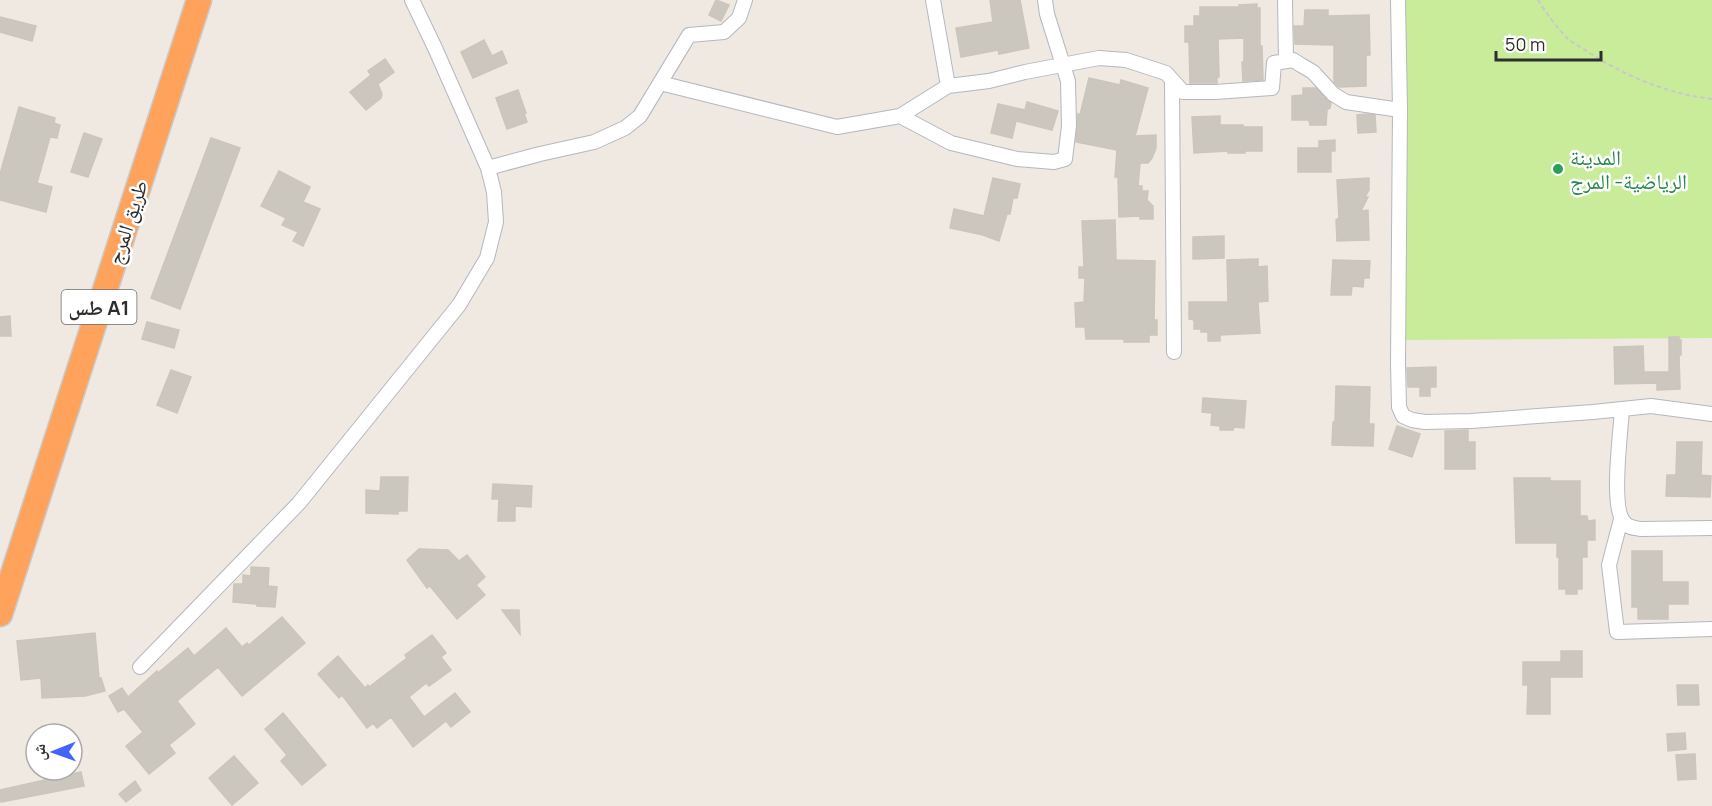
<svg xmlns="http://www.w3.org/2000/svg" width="1712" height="806" font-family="Manrope,'Noto Naskh Arabic',sans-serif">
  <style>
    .pitch { fill: #c9ec9a }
    .building { fill: #cbc7bf; stroke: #cbc5ba; stroke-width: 1.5 }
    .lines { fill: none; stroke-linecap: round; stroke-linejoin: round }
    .street-casing { stroke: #b4b7c1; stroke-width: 16 }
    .highway-casing { stroke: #c9c9c9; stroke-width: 27 }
    .path { stroke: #c9c9c9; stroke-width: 2; stroke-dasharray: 4.5 3; stroke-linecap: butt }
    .street { stroke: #fff; stroke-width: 14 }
    .highway { stroke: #ffa35c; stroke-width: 24 }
    .leisure-dot { fill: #2e9e5b; stroke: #fff; stroke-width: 2 }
    .labels { text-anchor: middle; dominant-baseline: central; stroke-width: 5; stroke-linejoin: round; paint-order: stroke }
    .shield { fill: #fff; stroke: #6d6d6d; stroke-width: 1.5 }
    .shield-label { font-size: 20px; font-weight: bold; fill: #2e2e2e }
    .leisure-label { font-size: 21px; fill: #27864d; stroke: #fff; text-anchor: start }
    .street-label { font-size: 21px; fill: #2e2e2e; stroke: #fff }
  </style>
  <rect width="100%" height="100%" fill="#efe9e1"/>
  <!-- pitch -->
  <path class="pitch" d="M1403,0H1712V338L1404,340Z"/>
  <!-- building -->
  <path class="building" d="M716,0L729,5L721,21L709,15Z
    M990,0H1020L1029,48L999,54L998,50L961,57L956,28L993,22Z
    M1257,4V8H1260V46H1262L1263,80L1243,81L1242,62H1244V38L1218,39L1219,77H1217V83H1190L1189,42H1185V26H1194V16H1200V7H1239V5Z
    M1305,10H1328V16L1369,15L1370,55H1366V86L1339,87L1334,82V45L1295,44L1294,26H1304Z
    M0,17L36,26L32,41L0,32Z
    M484,40L492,56L502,51L507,63L473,78L461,52Z
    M385,59L394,72L378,84L382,94L381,98L366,110L350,92L371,75L368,71Z
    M1089,78L1120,85L1121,80L1148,88L1135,136L1156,135V148L1152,158L1148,163H1140L1138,186H1142V191H1148L1147,200L1153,206V219H1140V216L1119,217L1118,177H1115L1117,150L1076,142L1078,114L1080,115Z
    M1303,88H1316L1331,103L1330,108L1327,110L1326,125H1310L1309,120H1292V96L1303,95Z
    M518,90L526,113H524L527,122L507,129L496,98Z
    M1027,102L1058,111L1052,130L1016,121L1012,138L991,133L998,104L1025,110Z
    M19,107L55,118L54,123L60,125L57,138L50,137L37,183L52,187L46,212L0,200V174Z
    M1369,114L1375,115L1376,132L1358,133L1357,115Z
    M1220,116V125H1243V127H1262V151H1245V153H1228V151L1194,153L1192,117Z
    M84,133L102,139L88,177L71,172Z
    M211,138L240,148L180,309L151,298Z
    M1335,140V151H1331V172H1298V148H1319V141Z
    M279,171L310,187L303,202L320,209L303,246L293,241L298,232L282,225L286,218L261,206Z
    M993,178L1020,184L1017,198H1013L1010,214H1007L999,241L983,235L950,228L954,209L984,216Z
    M1369,178V190L1365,197H1368L1361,211L1368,210L1369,240L1337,241L1336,220L1339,218L1337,180Z
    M1115,220L1116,260L1155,261L1154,320H1157V335H1149V342H1124V339H1086L1085,327H1076L1075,303L1084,302L1085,278H1079V267H1084L1082,221Z
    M1224,236V258L1193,259V237Z
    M1258,259V267L1267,266L1268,301L1258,302L1260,333L1220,335V341H1208V332H1201V329H1194V320L1189,319V302H1228L1227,260Z
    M1333,260L1370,261L1369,278H1364L1363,287L1352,286L1351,295H1331Z
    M10,316L11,336H0V317Z
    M147,322L179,330L174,348L142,339Z
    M1669,337H1679V340H1681V355H1679L1680,389L1657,390V383L1615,384L1614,347L1643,346L1644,372H1669Z
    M1436,367V387H1430V396H1420V387H1408L1407,368Z
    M171,370L191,377L177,413L157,405Z
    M1336,386L1370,387L1369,424H1374L1373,446L1332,445L1333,422H1335Z
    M1203,398L1246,401L1244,428L1234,427L1233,430H1220V426L1211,425L1212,413L1202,412Z
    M1397,426L1420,434L1412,457L1389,449Z
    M1468,430V442H1475V469H1445V431Z
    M1677,442H1702L1701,475L1711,476L1710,497L1666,496L1667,475H1676Z
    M381,477H408L407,511H398V514L366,513V490L380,491Z
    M1514,478H1550V481H1580V516H1587L1588,521L1595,520V540H1587V557H1582V589H1577V594H1566V589H1559V557H1557V543H1516Z
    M493,484L532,486L531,507L515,506V521H498L499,499H492Z
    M419,549L448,550L459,561L467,555L485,577L476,585L485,595L457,619L430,586L427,588L407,560Z
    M1632,551H1662V582H1688V604H1668V619H1638V607H1632Z
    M251,567L269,568L268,586L277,587L275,607L257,606V604L233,602L234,584H243V575L251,576Z
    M502,610H519L520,634Z
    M282,617L305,643L242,696L218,667L177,701L195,724L169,745L175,753L149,774L126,746L143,732L124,709L118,712L109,696L122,688L128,697L157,671L158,673L188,648L194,656L226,628L242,647L247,643L249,645Z
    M95,633L99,678H101L105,691L85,696L42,698L41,678L21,680L17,641Z
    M432,635L446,653L441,657L451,670L429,686L426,683L409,697L424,717L455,693L470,712L451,727L446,721L413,747L391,717L377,728L373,723L367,728L342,695L339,698L318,674L338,656L365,688L368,685L369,687L407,658L405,655Z
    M1561,651H1582V677H1550V714H1527L1528,685H1523V662H1561Z
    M1677,685H1698L1699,705H1678Z
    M283,713L326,765L302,785L281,761L287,755L265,729Z
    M1685,733L1686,749L1668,751L1667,734Z
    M1695,754L1696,779L1678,780L1676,755Z
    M234,756L258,783L232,805L209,778Z
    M81,772L84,786L1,802L0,790Z
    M135,781L141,790L126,802L119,794Z"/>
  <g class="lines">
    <!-- street casing -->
    <g class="street-casing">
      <path id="street" d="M933,0L948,86
        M1285,0L1286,61
        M1398,0L1400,110L1398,363L1399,407L1403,416L1412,420L1425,422L1471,421L1593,412L1651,406L1712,414
        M1172,81L1174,352
        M660,83L837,127L900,116L948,86L989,81L1025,72L1099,58L1126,60L1166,73L1183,92H1215L1272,88L1274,63L1293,60L1301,65L1313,72L1333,94L1346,102L1400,110
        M900,116L951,143L1017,159L1054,162L1065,159L1069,126L1068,81L1047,14L1045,0
        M488,168L540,154L594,142L625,128L640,116L689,35L724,32L739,18L745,0
        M1622,409C1621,431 1610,507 1624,522C1628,528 1635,528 1641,529L1712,528
        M1621,519L1609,565L1617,632L1712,629
        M140,667L299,503L459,305L487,258L496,222L494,192L488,168L435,48L412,0"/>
    </g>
    <!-- highway casing -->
    <g class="highway-casing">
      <path id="highway" d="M0,614L199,0"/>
    </g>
    <!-- path -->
    <path class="path" d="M1538,0C1545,12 1559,30 1569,40C1575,44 1582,48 1588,52C1625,76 1668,94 1712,99"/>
    <!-- street -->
    <use href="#street" class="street"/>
    <!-- highway -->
    <use href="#highway" class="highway"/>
  </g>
  <!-- markers -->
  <circle class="leisure-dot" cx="1558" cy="169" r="6"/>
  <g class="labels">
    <!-- shield labels -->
    <rect class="shield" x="61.5" y="290" width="75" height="34" rx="4.5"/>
    <g class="shield-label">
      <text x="99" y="307">طس A1</text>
    </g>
    <!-- leisure labels -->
    <g class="leisure-label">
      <text x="1570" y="157">المدينة<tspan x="1570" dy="24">الرياضية- المرج</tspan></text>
    </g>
    <!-- street labels -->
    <g class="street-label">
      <text transform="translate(127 222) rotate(-72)">طريق المرج</text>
    </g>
  </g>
  <!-- north arrow -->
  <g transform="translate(54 752) rotate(269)"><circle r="28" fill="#ffffff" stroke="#ababab" stroke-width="1.5"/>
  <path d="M0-4.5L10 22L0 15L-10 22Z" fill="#4264fb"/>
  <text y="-9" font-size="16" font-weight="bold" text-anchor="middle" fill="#2e2e2e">ش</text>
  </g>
  <!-- scale -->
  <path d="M1496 51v9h105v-9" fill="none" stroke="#2e2e2e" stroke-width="3"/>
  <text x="1505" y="51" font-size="18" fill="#2e2e2e" stroke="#ffffff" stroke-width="4.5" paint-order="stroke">50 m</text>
</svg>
